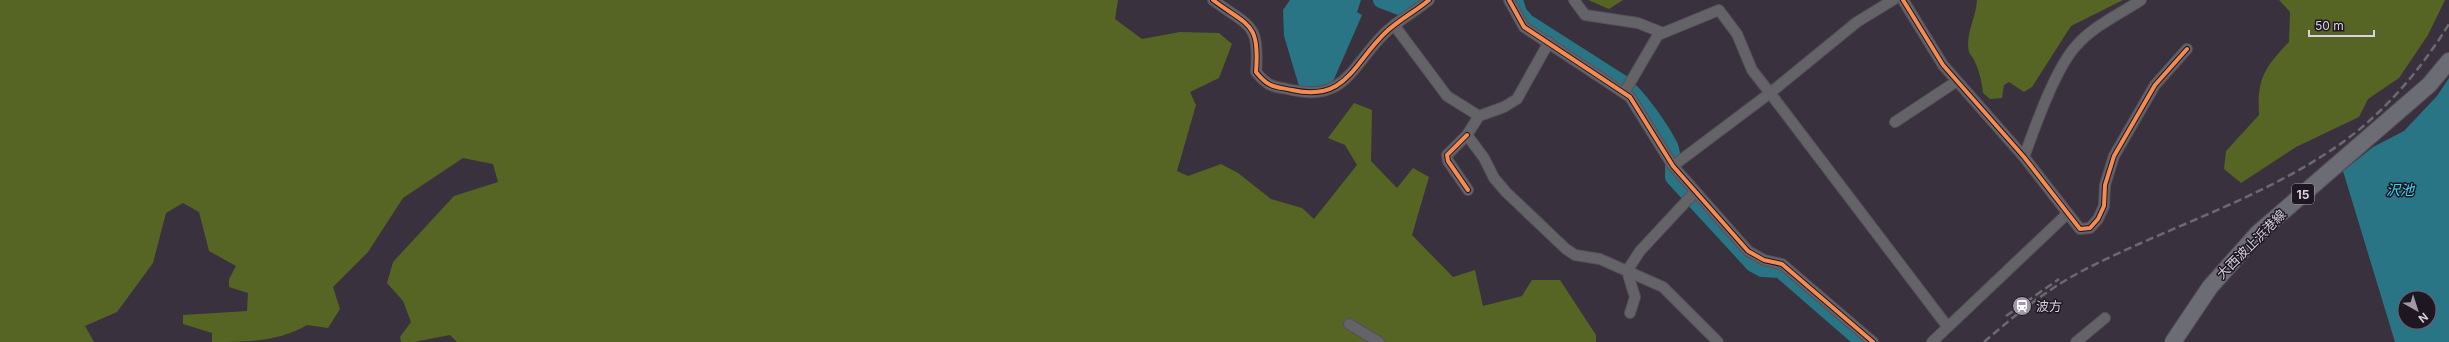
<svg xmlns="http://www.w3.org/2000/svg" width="2449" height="342" font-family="Inter,'Noto Sans JP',sans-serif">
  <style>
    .forest { fill: #566424 }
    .water { fill: #2a7585; fill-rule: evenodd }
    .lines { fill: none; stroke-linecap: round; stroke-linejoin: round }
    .river { stroke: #2a7585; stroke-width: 16 }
    .minor-casing { stroke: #564f5b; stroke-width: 12 }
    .primary-casing { stroke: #564f5b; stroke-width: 18 }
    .minor { stroke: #636368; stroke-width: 10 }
    .primary { stroke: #6c6c74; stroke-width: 16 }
    .rail { stroke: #6c6971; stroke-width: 2.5; stroke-dasharray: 8 4; stroke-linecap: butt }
    .cycleway-casing { stroke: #1e1722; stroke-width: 6 }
    .cycleway { stroke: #f68b52; stroke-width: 4 }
    .labels { text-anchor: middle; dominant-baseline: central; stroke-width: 3; stroke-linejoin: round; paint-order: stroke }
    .shield { fill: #1e1722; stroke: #a299a8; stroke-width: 1 }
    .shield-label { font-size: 12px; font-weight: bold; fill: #dad1e1 }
    .street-label { font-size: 13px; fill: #dad1e1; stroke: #1e1722 }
    .poi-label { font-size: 13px; fill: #dad1e1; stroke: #1e1722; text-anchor: start }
    .water-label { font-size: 14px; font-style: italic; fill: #36d8f6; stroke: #1e1722 }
  </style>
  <rect width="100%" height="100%" fill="#39323e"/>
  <!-- forest -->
  <path class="forest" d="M0,0H1118L1115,19L1142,39L1180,32L1219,33L1232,44L1219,78L1190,92L1196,105L1177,171L1188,176L1221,164L1238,173L1271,199L1302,208L1314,219L1357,165L1345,145L1328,138L1354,103L1372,110L1371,161L1397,188L1413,168L1429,177L1412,235L1453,277L1475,270L1483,306L1522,296L1532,280H1560L1596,335V342H457L450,335L414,342H401L400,337L411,322L403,301L387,283L393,262L454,196L498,182L493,164L463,158L403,198L368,252L333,287L340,309L328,328L307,325C278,342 247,342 212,342V333L183,324V315L247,311L248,293L229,287V279L236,266L209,251L199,212L183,203L166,213L153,263L117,312L85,326L94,342H0Z
    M1588,0H1623L1609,9Z
    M1977,0H2123L2071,26L2032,87L2024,92L2009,82L2004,85L2002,98L1990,99L1983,93C1982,82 1979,70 1974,60C1973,57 1970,55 1969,52C1965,34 1976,18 1977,0Z
    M2279,0H2445L2428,35L2399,78L2368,99L2359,117L2296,147L2241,183L2224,169L2226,151L2259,115C2257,79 2264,68 2289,42L2290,12Z"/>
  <!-- water -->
  <path class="water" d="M1290,0H1361L1357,12L1362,15L1331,86L1317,90L1299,86L1284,36L1283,10Z
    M2449,78V342H2395L2343,171L2373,147L2404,131L2437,96ZM2405,298H2429V322H2405Z"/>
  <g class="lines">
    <!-- river -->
    <path class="river" d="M1381,0L1402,8L1420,0
      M1515,0L1519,13L1527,22L1621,82C1639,97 1659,125 1670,146C1674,156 1673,167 1673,177L1753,264L1762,269L1780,270L1863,342"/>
    <!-- minor casing -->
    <g class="minor-casing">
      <path id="minor" d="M1213,0C1249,27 1260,22 1256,72C1269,88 1273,86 1292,90C1346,102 1352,65 1385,33C1398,20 1415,12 1429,0
        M1509,0L1524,27L1630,97L1673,166L1748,251L1764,260L1782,264L1873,342
        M1574,0L1585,15L1638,23L1663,33
        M1903,0L1943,65L2024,157L2080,229L2090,228L2098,219L2104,206L2105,185L2114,156L2155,85L2187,49
        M1394,25L1447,96L1479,116
        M1549,42L1517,99L1504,107L1479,116L1467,135L1484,158L1494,178L1506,192L1566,249L1575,255L1600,259L1663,287L1718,342
        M1624,93L1658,35L1719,10L1737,34L1752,70L1770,93L1857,22L1893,0
        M1895,122L1957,81
        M1467,135L1447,155L1448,161L1468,190
        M2024,157C2035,127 2055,69 2076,46C2093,26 2120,14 2141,0
        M1673,166L1770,93L1947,326
        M1630,313L1635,297L1627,271L1640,251L1694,193
        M1349,324L1379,342
        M1932,342L2067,214
        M2076,342L2105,318"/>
    </g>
    <!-- primary casing -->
    <g class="primary-casing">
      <path id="primary" d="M2173,342L2210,287L2258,233L2429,85L2449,61"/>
    </g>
    <!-- minor -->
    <use href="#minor" class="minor"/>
    <!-- primary -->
    <use href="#primary" class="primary"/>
    <!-- rail -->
    <path class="rail" d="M2006,316L2059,279
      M1984,342C2014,316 2046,290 2082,271C2163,229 2253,202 2330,151C2379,119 2418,74 2449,24"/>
    <!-- cycleway casing -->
    <g class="cycleway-casing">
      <path id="cycleway" d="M1213,0C1249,27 1260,22 1256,72C1269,88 1273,86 1292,90C1346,102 1352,65 1385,33C1398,20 1415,12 1429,0
        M1509,0L1524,27L1630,97L1673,166L1748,251L1764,260L1782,264L1873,342
        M1903,0L1943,65L2024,157L2080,229L2090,228L2098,219L2104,206L2105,185L2114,156L2155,85L2187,49
        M1467,135L1447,155L1448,161L1468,190"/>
    </g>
    <!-- cycleway -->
    <use href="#cycleway" class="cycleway"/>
  </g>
  <!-- icons -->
  <defs>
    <g id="station-disc" transform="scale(1)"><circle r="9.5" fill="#a299a8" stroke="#1e1722"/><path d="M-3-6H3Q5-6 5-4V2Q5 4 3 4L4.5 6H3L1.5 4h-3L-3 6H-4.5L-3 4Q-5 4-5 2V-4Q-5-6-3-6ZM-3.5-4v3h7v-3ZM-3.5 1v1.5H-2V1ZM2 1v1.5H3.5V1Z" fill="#fff"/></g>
  </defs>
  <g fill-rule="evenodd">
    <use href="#station-disc" x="2022" y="306"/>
  </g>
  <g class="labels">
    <!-- shield labels -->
    <rect class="shield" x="2292" y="184" width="22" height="20" rx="3"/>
    <g class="shield-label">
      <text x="2303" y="194">15</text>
    </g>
    <!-- street labels -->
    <g class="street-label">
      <text transform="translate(2251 244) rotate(-45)">大西波止浜港線</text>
    </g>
    <!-- poi labels -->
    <g class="poi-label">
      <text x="2036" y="306">波方</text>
    </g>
    <!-- water labels -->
    <g class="water-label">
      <text x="2400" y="189">沢池</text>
    </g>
  </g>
  <!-- north arrow -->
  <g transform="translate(2417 310) rotate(141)"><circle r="19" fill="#1e1722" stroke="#69616e"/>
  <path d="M0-3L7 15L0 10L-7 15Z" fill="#a299a8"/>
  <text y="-6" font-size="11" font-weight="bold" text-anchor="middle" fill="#dad1e1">N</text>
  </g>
  <!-- scale -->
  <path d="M2309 30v6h65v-6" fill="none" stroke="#dad1e1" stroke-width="2"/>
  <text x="2315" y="30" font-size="12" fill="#dad1e1" stroke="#1e1722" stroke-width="3" paint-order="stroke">50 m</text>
</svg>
